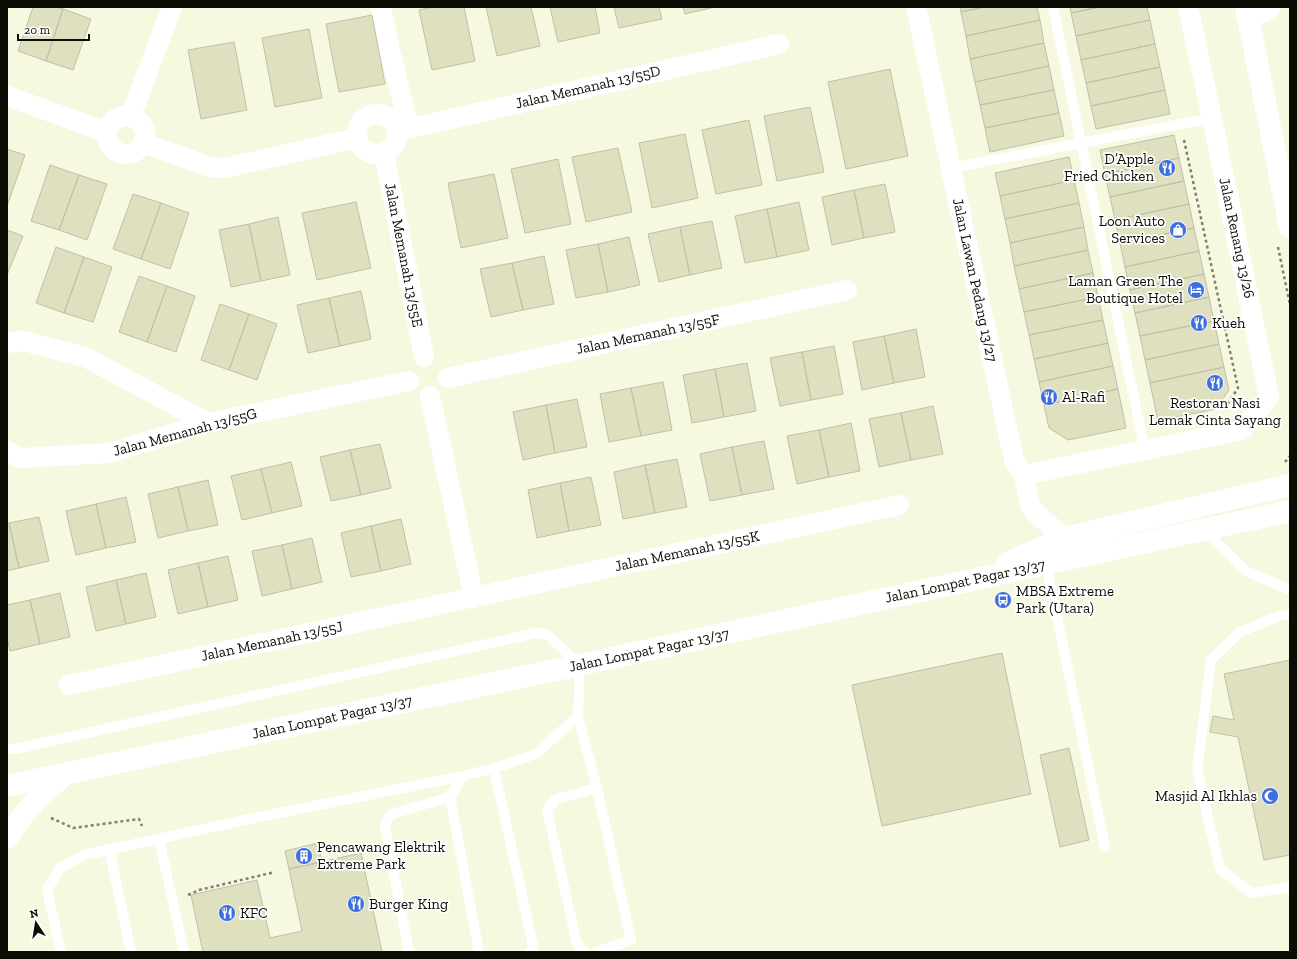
<svg xmlns="http://www.w3.org/2000/svg" width="1297" height="959" font-family="'Zilla Slab',serif">
  <style>
    .building { fill: #dfe0bf; stroke: #bfc0a9 }
    .lines { fill: none; stroke-linecap: round; stroke-linejoin: round }
    .path { stroke: #7f8071; stroke-width: 2.5; stroke-dasharray: 3 3; stroke-linecap: butt }
    .lane { stroke: #fff; stroke-width: 10 }
    .street { stroke: #fff; stroke-width: 20 }
    .secondary { stroke: #fff; stroke-width: 22 }
    .primary { stroke: #fff; stroke-width: 22 }
    .labels { text-anchor: middle; dominant-baseline: central; stroke-width: 3.5; stroke-linejoin: round; paint-order: stroke }
    .street-label { font-size: 15px; fill: #0c0d05; stroke: #fff }
    .poi-label { font-size: 15px; fill: #0c0d05; stroke: #fff; text-anchor: start }
  </style>
  <rect width="100%" height="100%" fill="#f7f8e0"/>
  <!-- building -->
  <path class="building" d="M33,7H56L63,9L46,61L18,51Z
    M433,7H464L475,61L432,70L419,10Z
    M486,7H531L540,46L497,56Z
    M550,7H595L600,33L558,42Z
    M614,7H659L662,19L619,28Z
    M683,7H715L685,14Z
    M960,7H985L961,12Z
    M985,7H1037L1040,20L966,36L961,12Z
    M1070,7H1100L1071,13Z
    M1100,7H1147L1150,20L1076,36L1071,13Z
    M63,9L91,19L73,70L46,61Z
    M372,15L385,84L339,92L326,24Z
    M1040,20L1044,43L970,59L966,36Z
    M1150,20L1155,44L1081,60L1076,36Z
    M309,29L322,98L275,107L262,38Z
    M234,42L247,110L201,119L188,50Z
    M1044,43L1049,66L975,82L970,59Z
    M1155,44L1160,67L1086,83L1081,60Z
    M1049,66L1054,90L980,105L975,82Z
    M1160,67L1165,90L1091,106L1086,83Z
    M890,69L908,156L846,169L828,82Z
    M1054,90L1059,113L985,128L980,105Z
    M1165,90L1170,114L1096,129L1091,106Z
    M810,107L824,172L777,181L764,116Z
    M1059,113L1064,136L990,152L985,128Z
    M749,120L762,185L716,194L702,130Z
    M685,134L698,198L652,208L639,143Z
    M1174,135L1179,158L1105,174L1100,150Z
    M618,148L632,212L586,222L572,157Z
    M7,149L25,155L7,206Z
    M1069,157L1074,180L1000,196L995,173Z
    M1179,158L1184,181L1110,197L1105,174Z
    M558,159L571,224L525,233L511,169Z
    M50,165L79,175L59,230L31,221Z
    M494,174L508,238L461,248L448,183Z
    M79,175L107,184L87,240L59,230Z
    M1074,180L1079,203L1005,219L1000,196Z
    M1184,181L1189,204L1115,220L1110,197Z
    M885,184L895,232L864,238L854,190Z
    M854,190L864,238L832,245L822,197Z
    M133,194L161,203L141,259L113,249Z
    M356,202L371,268L317,280L302,213Z
    M799,202L809,250L777,257L767,209Z
    M161,203L189,213L170,269L141,259Z
    M1079,203L1084,227L1010,243L1005,219Z
    M1189,204L1194,228L1120,243L1115,220Z
    M767,209L777,257L745,263L735,216Z
    M278,217L290,275L261,281L249,224Z
    M712,221L722,268L690,275L680,227Z
    M249,224L261,281L231,287L219,230Z
    M680,227L690,275L659,282L648,234Z
    M1084,227L1088,250L1014,266L1010,243Z
    M1194,228L1199,251L1125,267L1120,243Z
    M7,230L23,236L7,275Z
    M629,237L640,285L608,292L598,244Z
    M598,244L608,292L576,298L566,250Z
    M56,247L84,257L64,313L36,303Z
    M1088,250L1093,273L1019,289L1014,266Z
    M1199,251L1204,274L1130,290L1125,267Z
    M544,256L554,304L523,310L512,263Z
    M84,257L112,267L93,322L64,313Z
    M512,263L523,310L491,317L480,269Z
    M1093,273L1098,297L1024,312L1019,289Z
    M1204,274L1209,297L1135,313L1130,290Z
    M139,276L167,286L147,342L119,332Z
    M167,286L195,296L176,352L147,342Z
    M361,291L371,339L340,346L329,298Z
    M1098,297L1103,320L1029,335L1024,312Z
    M1209,297L1214,321L1140,336L1135,313Z
    M329,298L340,346L308,353L297,305Z
    M220,304L249,314L229,370L201,360Z
    M249,314L277,324L257,380L229,370Z
    M1103,320L1108,343L1034,359L1029,335Z
    M1214,321L1219,344L1145,360L1140,336Z
    M916,329L925,377L894,383L884,336Z
    M884,336L894,383L862,390L853,342Z
    M1108,343L1113,366L1039,382L1034,359Z
    M1219,344L1224,367L1150,383L1145,360Z
    M834,346L843,394L811,400L802,352Z
    M802,352L811,400L780,406L770,358Z
    M747,363L756,411L724,417L715,369Z
    M1113,366L1118,389L1044,405L1039,382Z
    M1224,367L1229,390L1216,409L1158,421L1150,383Z
    M715,369L724,417L692,423L683,375Z
    M663,382L672,430L641,436L631,388Z
    M631,388L641,436L609,442L600,394Z
    M1118,389L1126,428L1068,440L1049,428L1044,405Z
    M577,399L587,447L555,453L546,405Z
    M546,405L555,453L523,460L513,412Z
    M933,406L943,454L911,460L901,413Z
    M901,413L911,460L879,467L869,419Z
    M851,423L860,471L829,477L819,430Z
    M819,430L829,477L797,484L787,436Z
    M764,441L774,489L742,495L732,447Z
    M380,444L391,488L361,495L350,450Z
    M732,447L742,495L710,501L700,454Z
    M350,450L361,495L331,501L320,457Z
    M677,459L687,507L655,513L645,465Z
    M291,462L302,506L272,513L261,469Z
    M645,465L655,513L623,519L614,472Z
    M261,469L272,513L242,520L231,476Z
    M591,477L601,525L569,531L560,483Z
    M208,480L218,525L188,531L178,487Z
    M560,483L569,531L537,538L528,490Z
    M178,487L188,531L158,538L148,494Z
    M126,497L136,542L106,548L96,504Z
    M96,504L106,548L76,555L66,511Z
    M39,517L49,561L19,568L9,523Z
    M401,519L411,564L381,571L371,526Z
    M9,523L19,568L7,571V524Z
    M371,526L381,571L351,577L341,533Z
    M312,538L322,582L292,589L282,545Z
    M282,545L292,589L262,596L252,551Z
    M228,556L238,600L208,607L198,563Z
    M198,563L208,607L178,614L168,570Z
    M146,573L156,617L126,624L116,580Z
    M116,580L126,624L96,631L86,587Z
    M60,593L70,637L40,644L30,600Z
    M30,600L40,644L10,651L7,638V605Z
    M1002,653L1031,794L882,826L852,685Z
    M1290,660V855L1264,860L1238,737L1210,732L1213,716L1234,720L1224,674Z
    M1069,748L1089,840L1060,847L1040,755Z
    M318,843L322,862L289,869L285,851Z
    M361,853L382,952H203L191,895L257,880L270,938L302,931L289,869Z"/>
  <g class="lines">
    <!-- path -->
    <path class="path" d="M1184,140L1238,388L1223,411
      M1278,247L1290,305
      M1285,462L1290,456
      M51,818L73,828L139,819L142,826
      M188,895L199,890L275,872"/>
    <!-- lane -->
    <path class="lane" d="M1053,7L1145,451
      M951,168L1212,118
      M1204,530L1246,571L1290,590
      M1046,564L1105,847
      M1290,614L1279,616L1240,632L1211,660L1197,770L1220,869L1251,893L1290,887
      M578,716L597,788
      M7,749H15L536,633L548,635L579,665V694L578,716L536,754L494,768L463,776L264,816L84,855L60,868L47,890L61,952
      M494,768L534,950L529,952
      M463,776L450,797L479,952
      M159,839L184,952
      M109,849L131,952
      M409,952L385,827L387,820L392,814L450,797
      M585,952L577,944L547,810L556,799L597,788L631,940L596,952"/>
    <!-- street -->
    <path class="street" d="M381,7L391,55L409,128
      M916,7L1014,460L1024,475L1030,505L1036,513L1064,538
      M7,96L106,132
      M357 134a20 20 0 1 1 40 0a20 20 0 1 1-40 0Z
      M107 135a19 19 0 1 1 38 0a19 19 0 1 1-38 0Z
      M131,116L172,7
      M398,131L779,44
      M143,143L210,167L225,168L357,138
      M384,153L424,357
      M7,343L24,341L85,357L208,423
      M448,378L847,290
      M430,396L474,598
      M7,451L20,458L109,453L208,423L409,381
      M1024,475L1242,430L1269,397L1212,118L1188,7
      M69,685L899,505"/>
    <!-- secondary -->
    <path class="secondary" d="M1246,7L1290,227
      M1247,15C1256,14 1263,13 1270,7"/>
    <!-- primary -->
    <path class="primary" d="M1007,563L1064,538L1290,485
      M7,786L579,665L1290,511
      M7,838L23,815L43,794L65,774"/>
  </g>
  <!-- icons -->
  <defs>
    <g id="restaurant-disc" transform="scale(0.9)"><circle r="9.5" fill="#3f6edf" stroke="#fff"/><path d="M-5-6h1v4h1v-4h1v4h1v-4h1v5L-1.5 .5V6h-2V.5L-5-1ZM5-6V6H3V1.5H1.5Q1.5-4 5-6Z" fill="#fff"/></g>
    <g id="shop-disc" transform="scale(0.9)"><circle r="9.5" fill="#3f6edf" stroke="#fff"/><path d="M-5-2.5h2.3a2.7 3.5 0 0 1 5.4 0H5L5.5 6h-11ZM-1.5-2.5h3a1.5 2.3 0 0 0-3 0Z" fill="#fff"/></g>
    <g id="hotel-disc" transform="scale(0.9)"><circle r="9.5" fill="#3f6edf" stroke="#fff"/><path d="M-6-4.5h1.5V1H6V5H4.5V3h-9V5H-6ZM-4 0a1.8 1.8 0 1 1 3.6 0ZM.5 0V-2.5h3Q6-2.5 6 0Z" fill="#fff"/></g>
    <g id="bus-disc" transform="scale(0.9)"><circle r="9.5" fill="#3f6edf" stroke="#fff"/><path d="M-5-6H5V4H4V6H2V4H-2V6H-4V4H-5ZM-3.5-4V0h7V-4ZM-3.5 1.2v1.5H-2V1.2ZM2 1.2v1.5H3.5V1.2Z" fill="#fff"/></g>
    <g id="mosque-disc" transform="scale(0.9)"><circle r="9.5" fill="#3f6edf" stroke="#fff"/><path d="M3.5-4.9A6 6 0 1 0 3.5 4.9A5 5 0 1 1 3.5-4.9Z" fill="#fff"/></g>
    <g id="building-disc" transform="scale(0.9)"><circle r="9.5" fill="#3f6edf" stroke="#fff"/><path d="M-4-6H4V6H1V3H-1V6H-4ZM-2.5-4.3h1.7v1.8h-1.7ZM.8-4.3h1.7v1.8H.8ZM-2.5-1h1.7V.8h-1.7ZM.8-1h1.7V.8H.8Z" fill="#fff"/></g>
  </defs>
  <g fill-rule="evenodd">
    <use href="#restaurant-disc" x="1167" y="168"/>
    <use href="#shop-disc" x="1178" y="230"/>
    <use href="#hotel-disc" x="1196" y="290"/>
    <use href="#restaurant-disc" x="1199" y="323"/>
    <use href="#restaurant-disc" x="1215" y="383"/>
    <use href="#restaurant-disc" x="1049" y="397"/>
    <use href="#bus-disc" x="1003" y="600"/>
    <use href="#mosque-disc" x="1270" y="796"/>
    <use href="#building-disc" x="304" y="856"/>
    <use href="#restaurant-disc" x="356" y="904"/>
    <use href="#restaurant-disc" x="227" y="913"/>
  </g>
  <g class="labels">
    <!-- street labels -->
    <g class="street-label">
      <text transform="translate(588 87) rotate(-13)">Jalan Memanah 13/55D</text>
      <text transform="translate(1237 238) rotate(78)">Jalan Renang 13/26</text>
      <text transform="translate(404 255) rotate(79)">Jalan Memanah 13/55E</text>
      <text transform="translate(975 280) rotate(78)">Jalan Lawan Pedang 13/27</text>
      <text transform="translate(648 334) rotate(-12)">Jalan Memanah 13/55F</text>
      <text transform="translate(185 432) rotate(-15)">Jalan Memanah 13/55G</text>
      <text transform="translate(687 551) rotate(-12)">Jalan Memanah 13/55K</text>
      <text transform="translate(965 581) rotate(-12)">Jalan Lompat Pagar 13/37</text>
      <text transform="translate(272 641) rotate(-12)">Jalan Memanah 13/55J</text>
      <text transform="translate(649 650) rotate(-12)">Jalan Lompat Pagar 13/37</text>
      <text transform="translate(332 717) rotate(-12)">Jalan Lompat Pagar 13/37</text>
    </g>
    <!-- poi labels -->
    <g class="poi-label">
      <text x="1154" y="159" text-anchor="end">D’Apple<tspan x="1154" dy="17">Fried Chicken</tspan></text>
      <text x="1165" y="221" text-anchor="end">Loon Auto<tspan x="1165" dy="17">Services</tspan></text>
      <text x="1183" y="281" text-anchor="end">Laman Green The<tspan x="1183" dy="17">Boutique Hotel</tspan></text>
      <text x="1212" y="323">Kueh</text>
      <text x="1062" y="397">Al-Rafi</text>
      <text x="1215" y="403" text-anchor="middle">Restoran Nasi<tspan x="1215" dy="17">Lemak Cinta Sayang</tspan></text>
      <text x="1016" y="591">MBSA Extreme<tspan x="1016" dy="17">Park (Utara)</tspan></text>
      <text x="1257" y="796" text-anchor="end">Masjid Al Ikhlas</text>
      <text x="317" y="847">Pencawang Elektrik<tspan x="317" dy="17">Extreme Park</tspan></text>
      <text x="369" y="904">Burger King</text>
      <text x="240" y="913">KFC</text>
    </g>
  </g>
  <!-- border -->
  <rect width="1297" height="959" fill="none" stroke="#0c0d05" stroke-width="16"/>
  <!-- north arrow -->
  <g transform="translate(36 923) rotate(348)" stroke="#ffffff" stroke-width="3" paint-order="stroke">
  <path d="M0-3L7 15L0 10L-7 15Z" fill="#0c0d05"/>
  <text y="-6" font-size="11" font-weight="bold" text-anchor="middle" fill="#0c0d05">N</text>
  </g>
  <!-- scale -->
  <path d="M18 34v6h71v-6" fill="none" stroke="#0c0d05" stroke-width="2"/>
  <text x="24" y="34" font-size="12" fill="#0c0d05" stroke="#ffffff" stroke-width="3" paint-order="stroke">20 m</text>
</svg>
